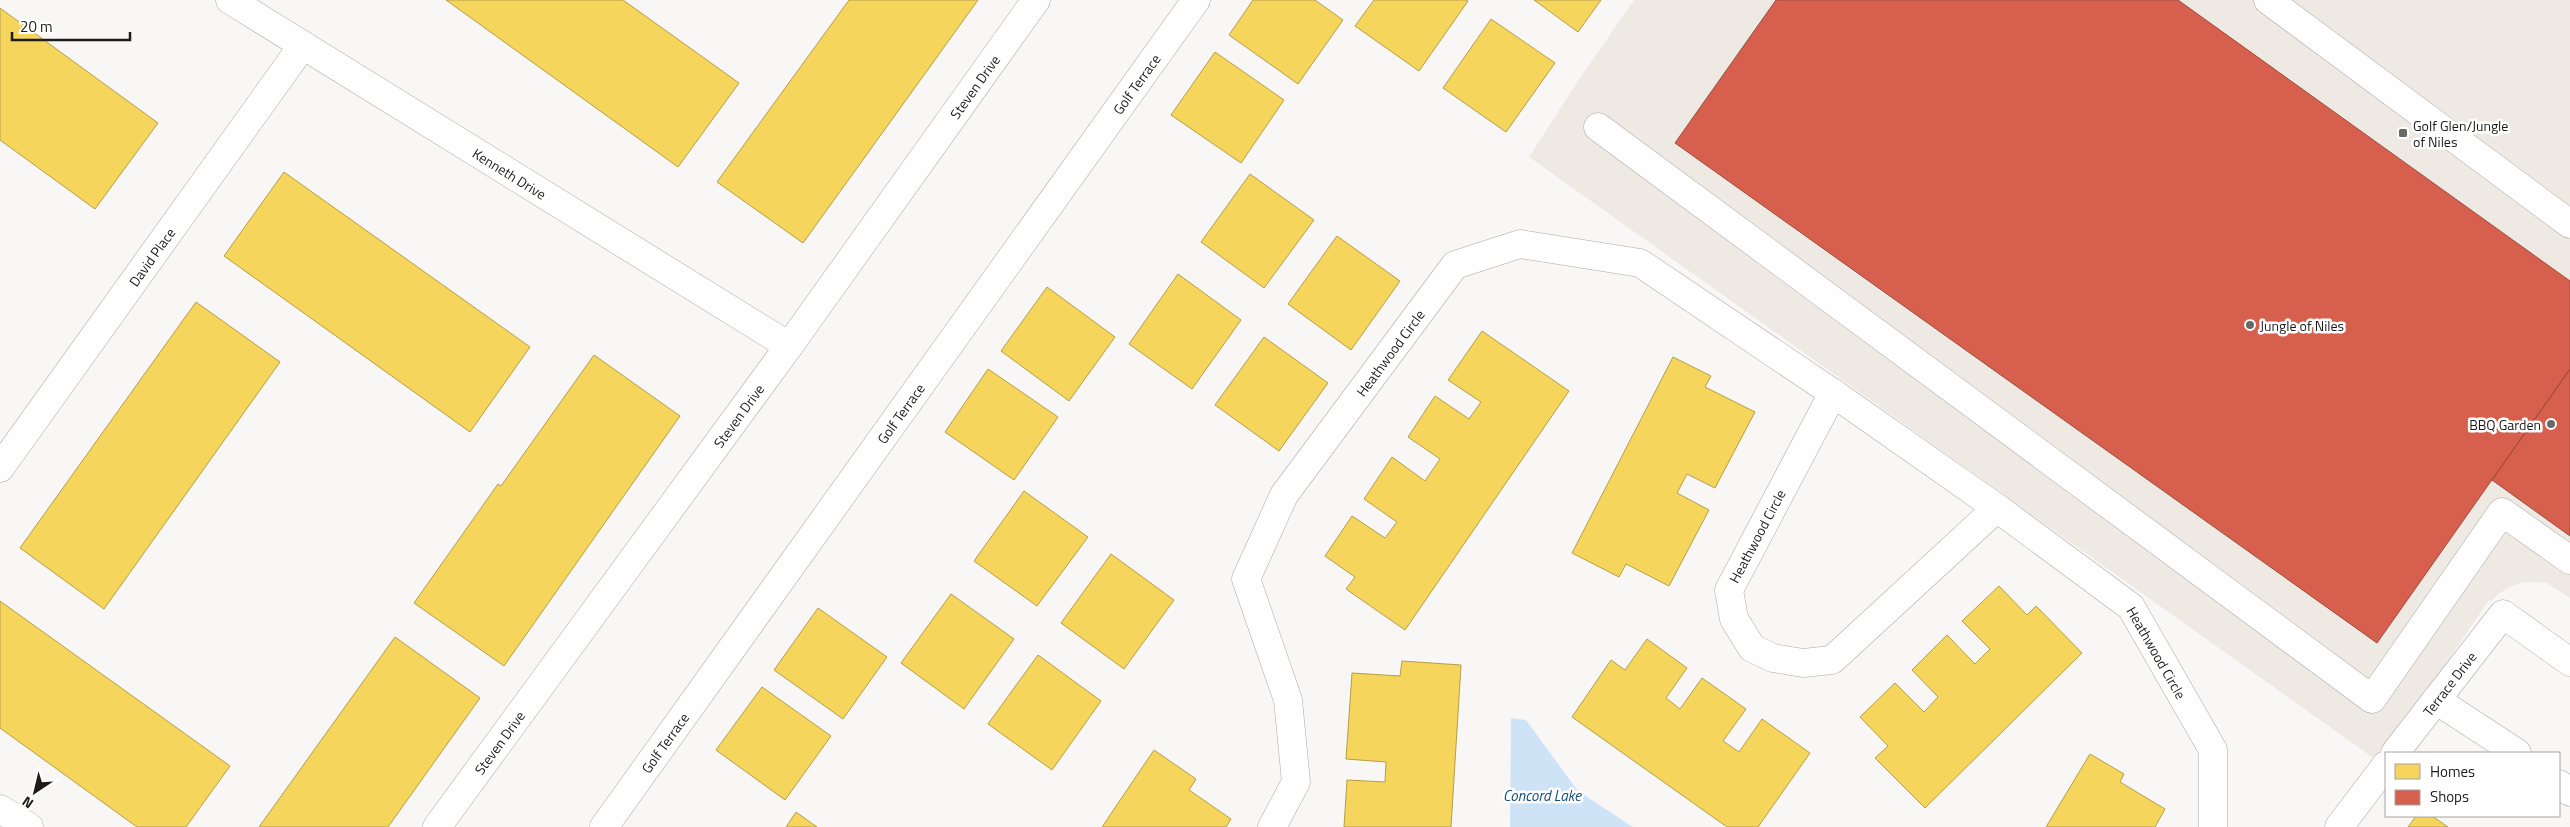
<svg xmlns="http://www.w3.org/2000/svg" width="2570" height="827" font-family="'Titillium Web',sans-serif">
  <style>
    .built { fill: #eeeae3 }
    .water { fill: #cee3f6 }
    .homes { fill: #f6d55c; stroke: #b59e48 }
    .shops { fill: #d6604d; stroke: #9e4c3e }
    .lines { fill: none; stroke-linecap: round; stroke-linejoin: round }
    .minor-casing { stroke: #abaaa9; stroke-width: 29 }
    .minor { stroke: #fefefe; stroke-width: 28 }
    .poi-dot { fill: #696967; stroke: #fff; stroke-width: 2 }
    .labels { text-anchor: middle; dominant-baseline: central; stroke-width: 5; stroke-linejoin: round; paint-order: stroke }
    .street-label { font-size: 14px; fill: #1c1c1a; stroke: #fff }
    .poi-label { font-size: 14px; fill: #1c1c1a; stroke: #fff; text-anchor: start }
    .water-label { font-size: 15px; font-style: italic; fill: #114c77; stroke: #fff }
  </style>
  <rect width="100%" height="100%" fill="#f9f7f5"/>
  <!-- built -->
  <path class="built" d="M1634,0H2570V598L2547,583L2532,582L2519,583L2501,592L2491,601L2489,600L2384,755L2372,757L1529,157L1578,81Z"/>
  <!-- water -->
  <path class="water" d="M1511,718L1526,720L1578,791L1633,827H1510Z"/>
  <!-- homes -->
  <path class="homes" d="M446,0H623L739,83L678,167Z
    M849,0H978L803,243L717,182Z
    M1253,0H1315L1343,20L1298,84L1229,35Z
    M1374,0H1466L1468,1L1419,71L1355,26Z
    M1534,0H1601L1578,32Z
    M0,8L158,123L95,209L0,140Z
    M1491,19L1555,63L1506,132L1443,88Z
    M1215,52L1284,100L1241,163L1171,115Z
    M284,172L530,347L470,432L224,256Z
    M1250,174L1314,220L1264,288L1201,242Z
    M1337,236L1400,281L1351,350L1288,304Z
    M1178,274L1241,320L1192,389L1129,344Z
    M1047,287L1115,337L1069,401L1001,351Z
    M196,302L280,362L104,609L20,548Z
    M1482,331L1569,391L1405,630L1346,589L1355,577L1325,556L1352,516L1385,538L1397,522L1364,499L1392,457L1425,481L1440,459L1408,437L1435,396L1469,419L1481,402L1448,380Z
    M1264,337L1328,383L1279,451L1215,405Z
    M594,355L680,416L504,666L414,603L498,484L501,486Z
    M1673,357L1711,376L1705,387L1755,412L1715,488L1687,474L1677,493L1709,510L1669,586L1626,564L1619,577L1572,553Z
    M988,369L1058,417L1014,480L945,432Z
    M1024,491L1088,537L1037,606L974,561Z
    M1111,554L1174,600L1124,669L1061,623Z
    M1999,586L2027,615L2036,606L2082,653L1925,808L1875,758L1888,746L1860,717L1895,683L1924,712L1938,697L1912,670L1947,635L1975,664L1990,649L1962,621Z
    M951,594L1014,639L964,709L901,663Z
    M0,601L230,766L186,827H137L0,728Z
    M818,608L887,657L843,719L774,670Z
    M395,637L480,698L388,827H259Z
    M1647,639L1687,668L1666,698L1680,709L1702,678L1746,709L1723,741L1739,752L1762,719L1810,753L1758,827H1727L1572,717L1611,660L1625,670Z
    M1038,655L1101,701L1052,770L988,724Z
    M1402,661L1461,665L1451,827H1344L1347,780L1385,782L1386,762L1346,759L1352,673L1400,676Z
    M762,687L831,736L785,800L716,750Z
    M1154,750L1196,779L1189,790L1231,819L1226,827H1102Z
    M2090,754L2124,774L2120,782L2165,809L2155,827H2046Z
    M796,812L817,827H786Z
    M2416,816H2432L2448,827H2408Z"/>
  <!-- shops -->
  <path class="shops" d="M1776,0H2178L2570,281V369L2377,643L1675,143Z
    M2570,369V536L2492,480Z"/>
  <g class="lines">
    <!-- minor casing -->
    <g class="minor-casing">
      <g id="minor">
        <path id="s1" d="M230,0L789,346"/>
        <path d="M2268,0L2570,224"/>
        <path d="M1598,127L2372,699L2502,512L2570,560"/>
        <path d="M1833,393L1729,590L1734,619L1752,648L1773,658L1803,663L1832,660L1997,508"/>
        <path id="s2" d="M0,468L303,45"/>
        <path d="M2436,700L2517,753"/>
        <path id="s3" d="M2395,753L2503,614L2570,662"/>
        <path d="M2559,784L2570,792"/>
        <path d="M0,809L29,827"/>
        <path id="s4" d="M437,827L789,346L1036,0"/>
        <path id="s5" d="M604,827L1196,0"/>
        <path id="s6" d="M1272,827L1296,782L1288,700L1246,579L1284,495L1455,265L1520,244L1640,263L1833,393L1997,508L2131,607L2213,750V827"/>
        <path d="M2339,827L2386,765"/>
      </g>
    </g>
    <!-- minor -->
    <use href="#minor" class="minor"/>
  </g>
  <!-- markers -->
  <g class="poi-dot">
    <rect x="2398" y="128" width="10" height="10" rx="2.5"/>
    <circle cx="2250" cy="325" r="5"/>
    <circle cx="2551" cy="424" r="5"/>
  </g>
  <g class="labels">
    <!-- street labels -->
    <g class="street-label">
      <text stroke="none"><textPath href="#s5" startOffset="914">Golf Terrace</textPath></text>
      <text stroke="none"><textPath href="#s4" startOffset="915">Steven Drive</textPath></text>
      <text stroke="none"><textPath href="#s1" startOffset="329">Kenneth Drive</textPath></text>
      <text stroke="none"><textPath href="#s2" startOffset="260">David Place</textPath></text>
      <text stroke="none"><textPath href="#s6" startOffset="531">Heathwood Circle</textPath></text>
      <text stroke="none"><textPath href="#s5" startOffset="509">Golf Terrace</textPath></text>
      <text stroke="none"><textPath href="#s4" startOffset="510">Steven Drive</textPath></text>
      <text transform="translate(1757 536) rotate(-62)">Heathwood Circle</text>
      <text stroke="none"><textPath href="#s6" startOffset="1482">Heathwood Circle</textPath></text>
      <text stroke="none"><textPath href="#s3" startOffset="88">Terrace Drive</textPath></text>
      <text stroke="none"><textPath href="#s4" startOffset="105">Steven Drive</textPath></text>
      <text stroke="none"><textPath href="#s5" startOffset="104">Golf Terrace</textPath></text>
    </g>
    <!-- poi labels -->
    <g class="poi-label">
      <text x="2413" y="125">Golf Glen/Jungle<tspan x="2413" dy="16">of Niles</tspan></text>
      <text x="2260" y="325">Jungle of Niles</text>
      <text x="2541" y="424" text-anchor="end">BBQ Garden</text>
    </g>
    <!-- water labels -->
    <g class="water-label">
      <text x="1542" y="795">Concord Lake</text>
    </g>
  </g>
  <!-- legend -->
  <rect x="2385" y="752" width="175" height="65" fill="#ffffff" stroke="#a4a4a3"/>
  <rect x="2395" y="764" width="25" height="15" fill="#f6d55c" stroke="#a4a4a3"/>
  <text x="2430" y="777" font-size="15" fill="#1c1c1a">Homes</text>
  <rect x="2395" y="790" width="25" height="15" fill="#d6604d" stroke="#a4a4a3"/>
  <text x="2430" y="802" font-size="15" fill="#1c1c1a">Shops</text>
  <!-- north arrow -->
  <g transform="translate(35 792) rotate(215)" stroke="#ffffff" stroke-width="4" paint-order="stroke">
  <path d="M0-4L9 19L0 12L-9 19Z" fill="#1c1c1a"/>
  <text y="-8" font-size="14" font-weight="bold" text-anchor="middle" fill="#1c1c1a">N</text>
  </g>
  <!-- scale -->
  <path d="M12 32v8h118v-8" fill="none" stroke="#1c1c1a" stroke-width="2.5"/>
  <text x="20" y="32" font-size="15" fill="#1c1c1a" stroke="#ffffff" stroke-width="4" paint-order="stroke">20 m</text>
</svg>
